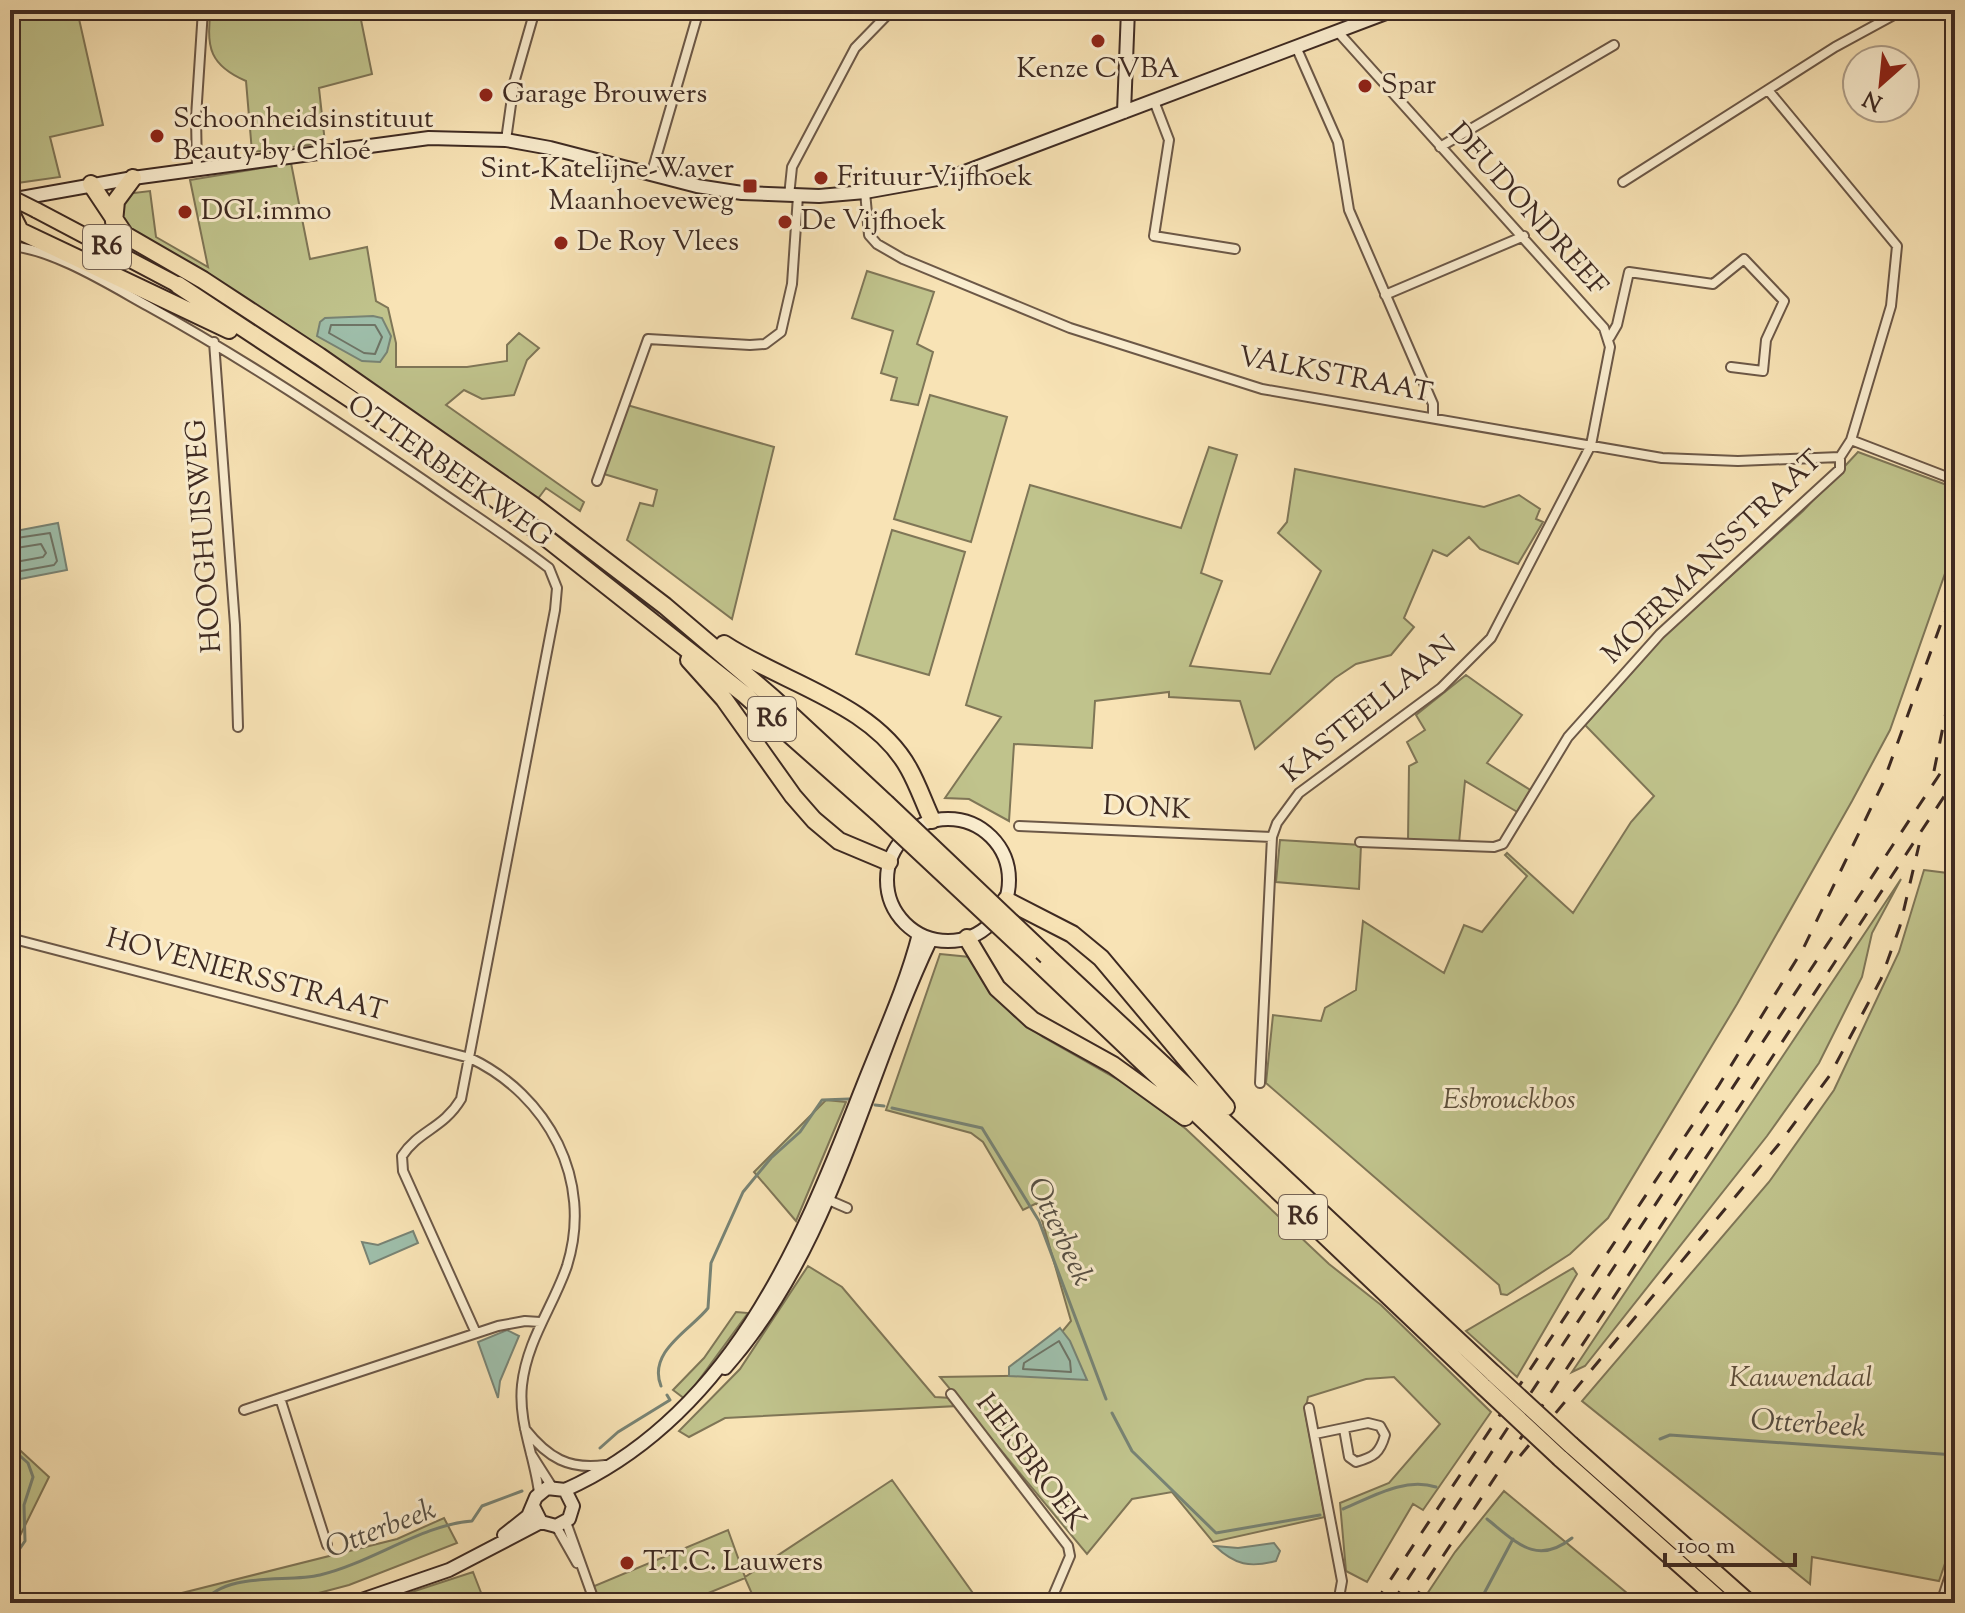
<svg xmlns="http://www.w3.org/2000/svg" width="1965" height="1613" font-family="'Sorts Mill Goudy',serif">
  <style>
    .green { fill: #c0c38c; stroke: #7f7657; stroke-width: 2 }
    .water { fill: #9ebeaa; stroke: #788374; stroke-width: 2 }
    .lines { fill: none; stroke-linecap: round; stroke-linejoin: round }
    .shore { stroke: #6e7466; stroke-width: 2 }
    .stream { stroke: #788374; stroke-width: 3 }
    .street-casing { stroke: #6c5847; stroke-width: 12 }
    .secondary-casing { stroke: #3e2a22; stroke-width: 16 }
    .primary-casing { stroke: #3e2a22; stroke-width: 18 }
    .highway-casing { stroke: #3e2a22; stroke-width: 20 }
    .street { stroke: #faedcf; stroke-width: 8 }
    .secondary { stroke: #faedcf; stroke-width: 12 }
    .primary { stroke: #f8e3b5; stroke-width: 14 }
    .highway { stroke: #f8e3b5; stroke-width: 16 }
    .rail { stroke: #3e2a22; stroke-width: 3; stroke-dasharray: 14 14; stroke-linecap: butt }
    .primary-bridge-casing { stroke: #3e2a22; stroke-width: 18; stroke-linecap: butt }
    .highway-bridge-casing { stroke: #3e2a22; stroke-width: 20; stroke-linecap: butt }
    .primary-bridge { stroke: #f8e3b5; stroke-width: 14 }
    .highway-bridge { stroke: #f8e3b5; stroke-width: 16 }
    .poi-dot { fill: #8f2418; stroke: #faedcf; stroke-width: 3 }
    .labels { text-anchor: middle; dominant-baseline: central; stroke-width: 6; stroke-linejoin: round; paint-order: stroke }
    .shield { fill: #faedcf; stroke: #766456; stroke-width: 2 }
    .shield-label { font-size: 26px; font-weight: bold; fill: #3e2a22 }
    .poi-label { font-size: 28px; fill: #3e2a22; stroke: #faedcf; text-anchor: start }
    .street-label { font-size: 28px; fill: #3e2a22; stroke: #faedcf }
    .park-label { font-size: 28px; font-style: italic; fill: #5e503c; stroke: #faedcf }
    .water-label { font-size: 30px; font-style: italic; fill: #564f44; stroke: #faedcf }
  </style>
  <rect width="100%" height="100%" fill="#f8e3b5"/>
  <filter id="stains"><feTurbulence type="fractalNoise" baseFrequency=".0025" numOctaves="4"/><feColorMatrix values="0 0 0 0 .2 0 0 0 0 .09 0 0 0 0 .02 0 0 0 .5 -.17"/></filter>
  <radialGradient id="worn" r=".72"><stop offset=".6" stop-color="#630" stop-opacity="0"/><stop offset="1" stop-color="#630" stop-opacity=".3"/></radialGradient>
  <!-- green -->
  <path class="green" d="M10,10H77L103,125L50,137L60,177L10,184Z
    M211,10H359L372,74L319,88L325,143L252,152L246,81C211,66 205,48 211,10Z
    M291,163L310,259L367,247L376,301L388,308L396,343V367H467L507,361V345L519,333L539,348L527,360L514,395L482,399L464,390L446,405L584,502L580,511L546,488L537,500L263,310L120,222L126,194L150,191L156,237L208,267L190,180Z
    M867,271L934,292L917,344L933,352L918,405L891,400L897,378L881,373L893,331L852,318Z
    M930,395L1007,417L971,542L894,519Z
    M627,405L774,447L732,619L627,540L640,503L653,506L657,490L604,474Z
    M1209,447L1237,455L1201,573L1222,581L1190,666L1270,674L1321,571L1278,533L1287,522L1295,469L1484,507L1519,495L1540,509L1536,519L1543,522L1518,564L1480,549L1469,537L1447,556L1433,550L1404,618L1414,627L1391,655L1356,664L1335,678L1255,749L1240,701L1169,697V692L1095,701L1092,748L1014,744L1009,821L969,799L945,798L1001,717L966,705L1030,485L1181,528Z
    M1858,452L1955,488V545L1890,730L1852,801L1737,1004L1608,1218L1570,1254L1507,1295L1501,1294L1499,1285L1266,1083L1273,1015L1321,1021L1325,1008L1356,990L1363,921L1444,973L1464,925L1482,932L1527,876L1505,855L1507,853L1573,913L1631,822L1654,796L1585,725L1663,637L1803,511Z
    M892,530L965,552L929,675L856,654Z
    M1466,675L1522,715L1487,763L1532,791L1519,813L1465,781L1459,843L1408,841L1409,766L1417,762L1407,742L1425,730L1416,715Z
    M1280,840L1361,845L1359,889L1276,882Z
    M1924,870L1955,874V1534L1939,1581L1812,1557L1810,1584L1582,1401L1769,1182L1834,1090L1899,952Z
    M1901,879L1872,933L1862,977L1819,1063L1767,1136L1585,1366L1572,1372Z
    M940,954L970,957L992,993L1014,1016L1043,1037L1129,1086L1186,1129L1329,1264L1381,1305L1491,1412L1423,1510L1413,1504L1367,1582L1346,1571L1340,1503L1389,1483L1440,1424L1394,1377L1366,1379L1308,1397L1305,1412L1325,1517L1213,1542L1172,1492L1132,1499L1087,1554L940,1377L1075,1375L1061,1333L1071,1321L1037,1203L1023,1210L983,1142L971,1133L886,1110Z
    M826,1100L846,1102L796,1221L754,1172Z
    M808,1266L842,1287L935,1397L951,1398L957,1406L725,1418L689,1437L679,1431L740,1369Z
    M1573,1268L1577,1274L1517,1377L1466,1331Z
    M736,1312L748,1313L685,1399L673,1390L704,1358Z
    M10,1441L49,1477L10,1556Z
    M892,1480L980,1603H756L745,1578L684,1603H599L592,1587L728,1530L745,1577Z
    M1504,1491L1639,1603H1421L1455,1552Z
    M444,1518L457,1543L349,1585L281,1603H142L397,1539Z
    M473,1572L485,1603H378Z"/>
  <!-- water -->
  <path class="water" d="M373,316L382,318L391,336L387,352L380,362L362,361L317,336L320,322L325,318Z
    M58,523L67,570L10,581V532Z
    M413,1231L418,1243L370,1264L362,1242L378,1245Z
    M1060,1328L1070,1341L1087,1380L1009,1376V1367Z
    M507,1330L519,1336L500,1381L498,1398L478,1342Z
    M1274,1543L1280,1551L1276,1561C1250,1568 1235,1565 1215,1546L1238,1548Z"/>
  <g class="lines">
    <!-- shore -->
    <path class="shore" d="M331,325H375L382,337L375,354L364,353L329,333Z
      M10,539L50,533L57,561L54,565L10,573
      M10,549L41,544L46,553L43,557L10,563
      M1059,1341L1070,1361L1071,1372L1023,1369L1024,1363Z"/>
    <!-- stream -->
    <path class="stream" d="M875,1105L884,1106
      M892,1108L982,1128L1039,1221L1106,1399
      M661,1386C647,1351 692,1329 708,1308L711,1263L743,1192L771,1158L800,1132L822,1100L849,1099
      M1112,1413L1132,1451L1216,1533L1320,1515
      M1660,1439L1670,1435L1955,1455
      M10,1447L28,1463L33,1477L24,1505L25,1541L10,1563
      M600,1448L618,1432L670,1400L667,1395
      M1343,1509C1372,1497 1404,1477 1436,1487
      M1487,1519C1517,1543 1537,1566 1572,1538
      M10,1589L12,1603
      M203,1603C226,1571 286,1583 320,1575C371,1563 424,1524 472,1521L482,1506L522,1491
      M1479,1603L1513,1539"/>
    <!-- street casing -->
    <g class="street-casing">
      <path id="street" d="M1950,10L1955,14
        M1297,49L1338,142L1349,210L1433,404V417
        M1154,101L1169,140L1154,236L1235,249
        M506,140L514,83L535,10
        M1440,147L1614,45
        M197,169L196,117L203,10
        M651,175L699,10
        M1623,182L1835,47L1903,10
        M865,192L869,235L877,244L903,259L1070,328L1262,389L1662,458L1738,461L1840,457L1851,440L1891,306L1897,246L1768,90
        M789,196L792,167L855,48L892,10
        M10,246C53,249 110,285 148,306C244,359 334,419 425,481C466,510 509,537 549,568L557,588L555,610L461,1099C443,1129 419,1130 402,1156L403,1171L476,1333
        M1385,295L1524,236
        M1610,337L1617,325L1629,272L1713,284L1744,259L1784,301L1766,340L1763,371L1731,367
        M214,342L235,625L238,727
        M1851,440L1955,480
        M597,481L648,339L750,345L765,344L781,332L792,284L798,196
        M1019,826L1272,837
        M1360,842L1494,847L1503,844L1568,737L1660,634L1840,469V457
        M10,938L470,1058C548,1095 594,1180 567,1266C553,1307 527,1340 522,1385C518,1423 535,1457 539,1493
        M1260,1083L1272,837L1277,823L1299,793L1441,688L1491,638L1591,445L1610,347L1604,328L1338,32
        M824,1198L847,1208
        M951,1394L1068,1546L1070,1556L1050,1603
        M1309,1408L1342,1581L1338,1603
        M244,1410L280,1398
        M525,1429C548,1458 569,1470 605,1465
        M1315,1434L1368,1423L1380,1426L1385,1435C1380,1453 1374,1457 1356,1462L1349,1457L1344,1429
        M531,1454L552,1487
        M566,1522L595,1603
        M556,1526L577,1563
        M327,1545L280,1398L498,1326L525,1321L540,1322
        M1941,1603L1955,1560"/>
    </g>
    <!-- secondary casing -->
    <g class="secondary-casing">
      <path id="secondary" d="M1124,112L1128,10
        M10,200L133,178L429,138L506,140L550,148L697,186L742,193L819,196L865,192L954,176L1394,10
        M887 880a61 61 0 1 1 122 0a61 61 0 1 1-122 0Z
        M725,1368C833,1246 863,1082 931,939
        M565,1490C728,1417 799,1250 860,1093C880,1041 905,989 919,934
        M504,1535L528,1516L536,1497L547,1488L565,1490L573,1506L569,1519L556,1526L541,1522L534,1508
        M353,1603L449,1570L541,1522"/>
    </g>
    <!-- primary casing -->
    <g class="primary-casing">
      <path id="primary" d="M36,210L178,285"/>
    </g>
    <!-- highway casing -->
    <g class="highway-casing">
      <path id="highway" d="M91,184L125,235L203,280L319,356L534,506L665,606L773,698L886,803
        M10,211L20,231L229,330
        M114,222L116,201L133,178
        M178,285L440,458L517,515L745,695L877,812
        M724,644C783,683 874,704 909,769C918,785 924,803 932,820
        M689,660L724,699L793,796L814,820L839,841L889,862
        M1006,900L1072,934L1101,958L1226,1107
        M967,938L997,988L1032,1020L1113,1065L1185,1117
        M1029,954L1484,1387
        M1047,956L1494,1374
        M1571,1445L1749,1603
        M1560,1458L1723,1603"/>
    </g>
    <!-- street -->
    <use href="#street" class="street"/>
    <!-- secondary -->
    <use href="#secondary" class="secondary"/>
    <!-- primary -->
    <use href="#primary" class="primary"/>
    <!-- highway -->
    <use href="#highway" class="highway"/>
    <!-- rail -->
    <path class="rail" d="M1934,771L1955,668
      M1520,1456L1779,1144L1830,1075L1881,979L1900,926L1919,845
      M1375,1603L1719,1085L1803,949L1883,783L1955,585
      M1392,1603L1955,751
      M1412,1603L1955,780"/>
    <!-- primary-bridge casing -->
    <g class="primary-bridge-casing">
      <path id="primary-bridge" d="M10,197L36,210"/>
    </g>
    <!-- highway-bridge casing -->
    <g class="highway-bridge-casing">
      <path id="highway-bridge" d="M886,803L1047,956
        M877,812L1029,954
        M1494,1374L1571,1445
        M1484,1387L1560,1458"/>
    </g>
    <!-- primary-bridge -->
    <use href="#primary-bridge" class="primary-bridge"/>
    <!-- highway-bridge -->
    <use href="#highway-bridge" class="highway-bridge"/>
  </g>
  <!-- markers -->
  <g class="poi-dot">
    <circle cx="1098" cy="41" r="8"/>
    <circle cx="1365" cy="86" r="8"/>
    <circle cx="486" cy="95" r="8"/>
    <circle cx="157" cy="136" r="8"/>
    <circle cx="821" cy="178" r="8"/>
    <rect x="742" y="178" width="16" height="16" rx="4"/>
    <circle cx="185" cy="212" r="8"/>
    <circle cx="785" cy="222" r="8"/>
    <circle cx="561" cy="243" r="8"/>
    <circle cx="627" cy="1563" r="8"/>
  </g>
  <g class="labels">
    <!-- shield labels -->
    <g class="shield">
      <rect x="83" y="225" width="48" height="44" rx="6"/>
      <rect x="748" y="697" width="48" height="44" rx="6"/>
      <rect x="1279" y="1195" width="48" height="44" rx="6"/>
    </g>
    <g class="shield-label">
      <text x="107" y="247">R6</text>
      <text x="772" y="719">R6</text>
      <text x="1303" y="1217">R6</text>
    </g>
    <!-- poi labels -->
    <g class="poi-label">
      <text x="1098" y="70" text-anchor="middle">Kenze CVBA</text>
      <text x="1381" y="86">Spar</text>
      <text x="502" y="95">Garage Brouwers</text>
      <text x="173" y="120">Schoonheidsinstituut<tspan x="173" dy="32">Beauty by Chloé</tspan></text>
      <text x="734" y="170" text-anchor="end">Sint-Katelijne-Waver<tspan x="734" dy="32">Maanhoeveweg</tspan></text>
      <text x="837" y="178">Frituur Vijfhoek</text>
      <text x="201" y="212">DGI.immo</text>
      <text x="801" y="222">De Vijfhoek</text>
      <text x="577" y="243">De Roy Vlees</text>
      <text x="643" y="1563">T.T.C. Lauwers</text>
    </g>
    <!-- street labels -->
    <g class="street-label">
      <text transform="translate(1527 210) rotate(48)">DEUDONDREEF</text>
      <text transform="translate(1335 376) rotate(11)">VALKSTRAAT</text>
      <text transform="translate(449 472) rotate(35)">OTTERBEEKWEG</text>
      <text transform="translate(205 536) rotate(-94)">HOOGHUISWEG</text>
      <text transform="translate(1713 558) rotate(-44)">MOERMANSSTRAAT</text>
      <text transform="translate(1370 710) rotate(-39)">KASTEELLAAN</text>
      <text transform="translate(1147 809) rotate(3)">DONK</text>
      <text transform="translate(246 976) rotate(15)">HOVENIERSSTRAAT</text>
      <text transform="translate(1030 1463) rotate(53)">HEISBROEK</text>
    </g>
    <!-- park labels -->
    <g class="park-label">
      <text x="1509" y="1101">Esbrouckbos</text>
      <text x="1801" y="1379">Kauwendaal</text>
    </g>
    <!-- water labels -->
    <g class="water-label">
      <text transform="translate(1059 1232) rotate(65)">Otterbeek</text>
      <text transform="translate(1808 1425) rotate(4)">Otterbeek</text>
      <text transform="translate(381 1530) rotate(-21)">Otterbeek</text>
    </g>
  </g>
  <!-- margin -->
  <rect width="1965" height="1613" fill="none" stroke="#f8e3b5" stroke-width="40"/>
  <rect x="12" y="12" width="1941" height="1589" fill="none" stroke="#3e2a22" stroke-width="4"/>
  <rect x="20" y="20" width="1925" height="1573" fill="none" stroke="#3e2a22" stroke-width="2"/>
  <!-- north arrow -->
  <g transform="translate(1881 84) rotate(207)"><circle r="38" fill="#faedcf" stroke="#af9f8a" stroke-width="2"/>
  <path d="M0-6L14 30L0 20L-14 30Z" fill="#8f2418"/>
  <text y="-12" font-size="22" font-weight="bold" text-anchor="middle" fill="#3e2a22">N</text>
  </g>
  <!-- scale -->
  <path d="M1665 1553v12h130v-12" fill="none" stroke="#3e2a22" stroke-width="4"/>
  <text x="1677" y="1553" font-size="24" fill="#3e2a22" stroke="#faedcf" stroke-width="6" paint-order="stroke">100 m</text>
  <rect width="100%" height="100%" filter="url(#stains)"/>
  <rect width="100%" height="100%" fill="url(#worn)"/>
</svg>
